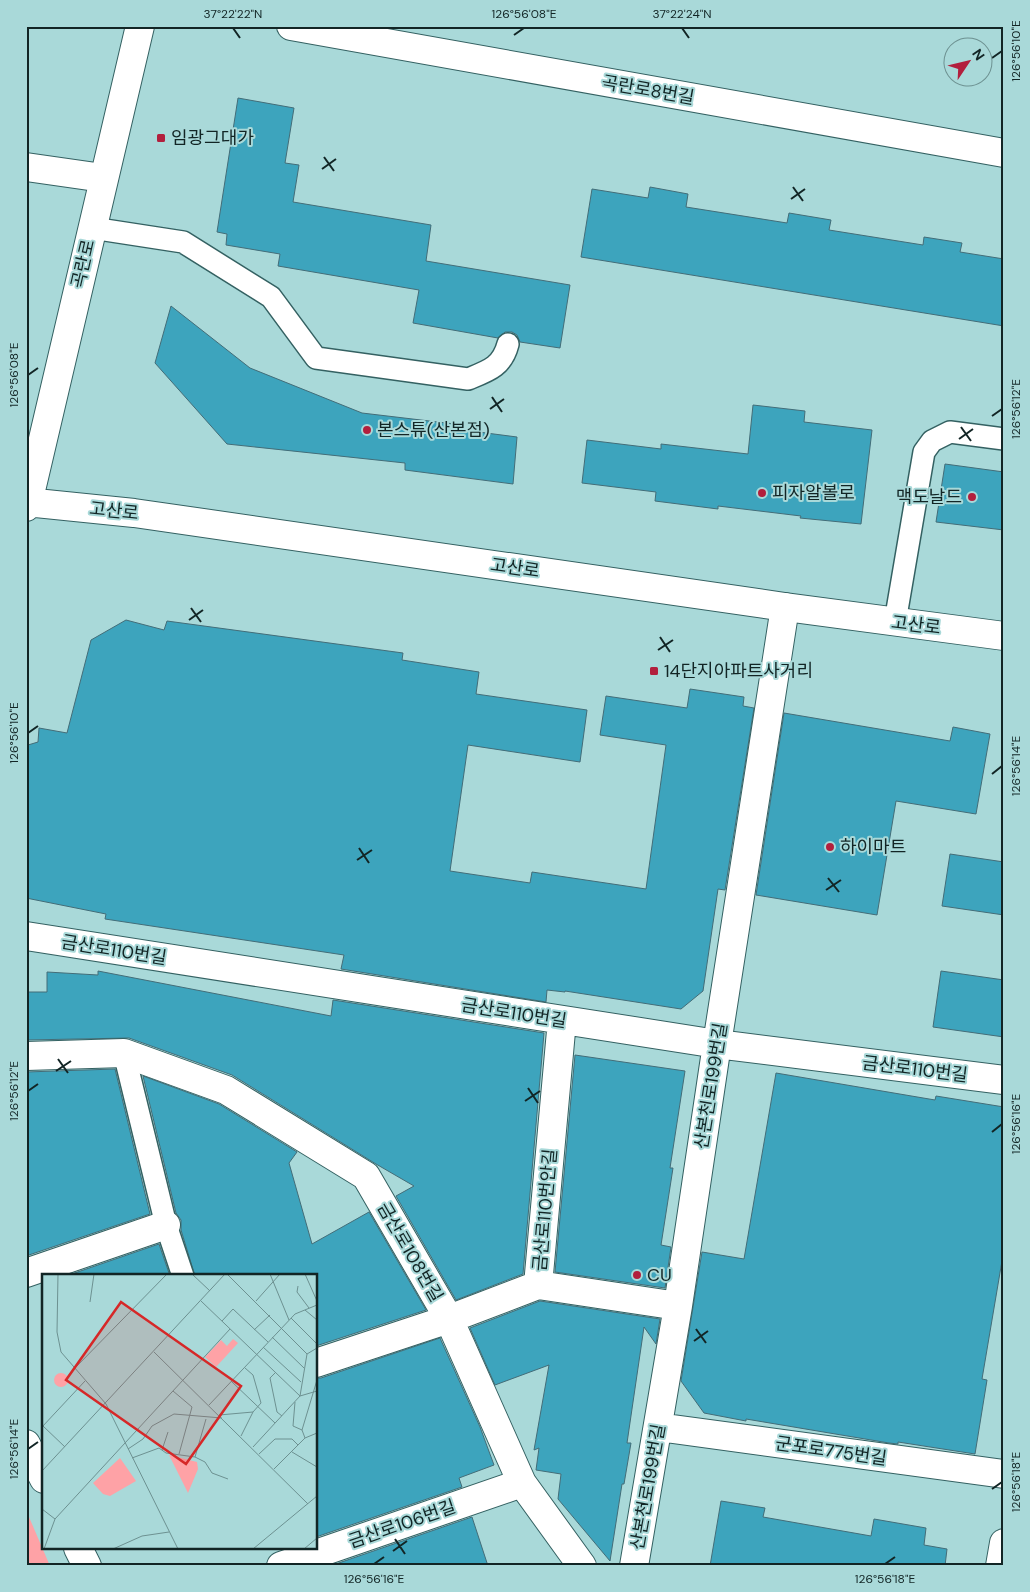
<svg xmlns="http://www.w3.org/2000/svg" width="1030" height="1592" font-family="'DM Sans','Noto Sans KR',sans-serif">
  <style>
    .green { fill: #fea2a6 }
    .building { fill: #3da4bd; stroke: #436d78 }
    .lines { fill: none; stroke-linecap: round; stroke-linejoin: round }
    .lane-casing { stroke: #346162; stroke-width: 24 }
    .street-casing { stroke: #346162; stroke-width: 30 }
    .secondary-casing { stroke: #346162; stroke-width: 30 }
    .lane { stroke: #fff; stroke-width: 21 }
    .street { stroke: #fff; stroke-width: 28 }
    .secondary { stroke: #fff; stroke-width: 28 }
    .ticks { fill: none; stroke: #122525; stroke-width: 2 }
    .poi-dot { fill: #b21f3d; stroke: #a9d9d9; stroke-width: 2 }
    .labels { text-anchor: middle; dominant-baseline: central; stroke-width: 4; stroke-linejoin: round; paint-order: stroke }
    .street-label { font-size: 18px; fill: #122525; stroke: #a9d9d9 }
    .poi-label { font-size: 18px; fill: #122525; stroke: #a9d9d9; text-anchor: start }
    .inset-road { fill: none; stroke: #6d9191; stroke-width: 1 }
    .view { fill: #d62828; fill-opacity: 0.15; stroke: #d62828; stroke-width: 2.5 }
    .inset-edge { fill: none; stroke: #122525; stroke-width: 2.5 }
    .neatline { fill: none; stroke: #122525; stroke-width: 2 }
    .ticks-label { font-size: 12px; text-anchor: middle; fill: #122525 }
  </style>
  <rect width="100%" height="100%" fill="#a9d9d9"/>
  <!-- green -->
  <path class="green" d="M26,1510L50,1566H26Z"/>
  <!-- building -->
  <path class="building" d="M238,98L294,108L285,163L299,165L293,202L431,225L426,261L570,285L560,348L520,342L517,335L512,332H505L498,338L413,323L419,290L278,266L280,254L226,245L227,234L217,232Z
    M650,187L688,194L686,207L787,223L789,213L831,220L829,230L923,245L924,237L962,243L960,252L1004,259V326L581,257L592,189L648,198Z
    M171,306L250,368L362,413L463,425V430L517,437L513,484L405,470V463L227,444L155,363Z
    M753,405L805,411L804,422L872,430L861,524L800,518L801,516L718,506V509L655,501L656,492L582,483L587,440L661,449V444L748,454Z
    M945,464L1004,472V530L936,522Z
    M126,620L164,630L167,621L403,653L402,660L479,672L476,694L587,710L580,762L468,745L450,871L530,883L532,872L646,889L666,745L600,735L606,696L687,708L690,689L744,697L743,706L754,708L725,890L718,889L703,991L681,1009L565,991V992L547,990L546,1002L341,969L344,955L105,919L106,914L26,898V760L28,745L38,742L39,728L67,733L91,640Z
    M784,713L950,741L953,727L990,734L976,814L896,801L877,915L756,895Z
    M950,854L1004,862V915L942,906Z
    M98,971L331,1016L333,1000L544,1033L523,1274L456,1300L396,1196L414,1186L376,1164L232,1075L129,1038L26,1040V992H47V972L98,975Z
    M941,971L1004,980V1037L933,1027Z
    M575,1055L685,1071L670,1168H673L661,1245L671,1247L665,1288L555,1272Z
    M115,1069L150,1214L26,1256V1072Z
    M776,1073L935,1100L936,1096L1004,1107V1249L982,1379L987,1380L975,1454L898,1442V1444L889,1443L746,1419V1421L704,1413L681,1381L702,1252L744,1259Z
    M143,1076L219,1104L297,1152L289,1163L312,1244L369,1212L426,1310L316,1346V1276H195L181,1230V1220L176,1213Z
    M159,1244L170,1276H66Z
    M540,1301L660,1319L656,1344L644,1327L627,1443H631L624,1484H622L610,1561L558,1499L561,1474L536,1470L539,1448L534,1450L549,1365L495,1385L470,1328Z
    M440,1338L480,1427L494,1465L459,1478L462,1487L316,1537V1378H321Z
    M721,1501L765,1508L763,1517L871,1536L874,1519L926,1528L924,1545L947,1549L945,1566H710Z
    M472,1517L488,1566H330Z"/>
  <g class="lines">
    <!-- lane casing -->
    <g class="lane-casing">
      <path id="lane" d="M92,228L183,242L271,297L316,358L468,379C488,371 502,367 508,344
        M895,622L924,452L932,441L950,432L1004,439
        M124,1053L166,1225L183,1276"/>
    </g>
    <!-- street casing -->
    <g class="street-casing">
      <path id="street" d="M291,26L1004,153
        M26,167L103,178
        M26,936L717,1044L1004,1080
        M26,1056L124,1053L226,1090L366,1176L449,1319L522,1483L582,1566
        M26,1273L166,1225
        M538,1285L678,1306
        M316,1363L449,1319L538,1285L562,1020
        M658,1427L1004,1474
        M26,1444L44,1479
        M78,1548L87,1566
        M281,1566L522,1483
        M634,1566L678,1306L717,1044L785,607
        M1000,1566L1004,1543"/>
    </g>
    <!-- secondary casing -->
    <g class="secondary-casing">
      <path id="secondary" d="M26,502L134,513L785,607L1004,636
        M26,507L28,503L140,26"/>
    </g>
    <!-- lane -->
    <use href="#lane" class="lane"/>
    <!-- street -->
    <use href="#street" class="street"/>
    <!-- secondary -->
    <use href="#secondary" class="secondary"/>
  </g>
  <!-- ticks -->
  <path class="ticks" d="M233,28L240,38M682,28L689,38M514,35L524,28M992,58L1002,51M324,157L334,171M322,169L336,159M793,187L803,201M791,199L805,189M28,375L38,368M492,397L502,412M490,409L504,399M992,416L1002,409M961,427L971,441M959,439L973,429M191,608L201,622M189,620L203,610M660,637L670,652M658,650L673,640M28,733L38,726M992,774L1002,766M359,848L369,863M357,860L372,850M828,878L839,892M826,890L841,880M58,1059L68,1073M56,1071L71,1061M528,1088L538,1103M28,1091L38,1084M525,1101L540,1091M992,1132L1002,1124M696,1329L706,1343M694,1341L708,1331M28,1449L38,1442M992,1489L1002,1482M395,1539L405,1554M393,1551L407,1541M374,1564L384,1557M885,1564L895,1557"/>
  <!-- markers -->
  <g class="poi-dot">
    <rect x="156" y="133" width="10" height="10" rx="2.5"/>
    <circle cx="367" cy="430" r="5"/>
    <circle cx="762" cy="493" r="5"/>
    <circle cx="972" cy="497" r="5"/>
    <rect x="649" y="666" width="10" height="10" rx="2.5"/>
    <circle cx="830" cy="847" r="5"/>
    <circle cx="637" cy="1275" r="5"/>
  </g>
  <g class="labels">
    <!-- street labels -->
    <g class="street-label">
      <text transform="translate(648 90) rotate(10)">곡란로8번길</text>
      <text transform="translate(83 264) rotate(-77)">곡란로</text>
      <text transform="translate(114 511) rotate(6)">고산로</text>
      <text transform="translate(515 568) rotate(8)">고산로</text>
      <text transform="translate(916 625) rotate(7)">고산로</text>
      <text transform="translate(114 950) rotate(9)">금산로110번길</text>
      <text transform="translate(514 1013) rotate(9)">금산로110번길</text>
      <text transform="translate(915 1069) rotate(7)">금산로110번길</text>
      <text transform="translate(711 1086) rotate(-81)">산본천로199번길</text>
      <text transform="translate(545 1210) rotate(-85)">금산로110번안길</text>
      <text transform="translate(410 1252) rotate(60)">금산로108번길</text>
      <text transform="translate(831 1451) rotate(8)">군포로775번길</text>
      <text transform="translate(648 1487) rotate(-80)">산본천로199번길</text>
      <text transform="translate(402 1524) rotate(-19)">금산로106번길</text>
    </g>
    <!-- poi labels -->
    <g class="poi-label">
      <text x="171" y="138">임광그대가</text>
      <text x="377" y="430">본스튜(산본점)</text>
      <text x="772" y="493">피자알볼로</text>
      <text x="962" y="497" text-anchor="end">맥도날드</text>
      <text x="664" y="671">14단지아파트사거리</text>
      <text x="840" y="847">하이마트</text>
      <text x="647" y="1275">CU</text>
    </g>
  </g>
  <!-- overview -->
  <g transform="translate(42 1274)">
    <rect width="275" height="275" fill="#a9d9d9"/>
    <path d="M191,65L196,69L174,93L163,83L179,66L185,72ZM12 106a7 7 0 1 1 14 0a7 7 0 1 1-14 0ZM127,181L155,188L156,195L146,219ZM78,184L94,207L68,222L61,220L51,209Z" fill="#fea2a6"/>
    <path class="inset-road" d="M16,0L15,58L19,78L64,130L136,275M150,0L168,17M228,0L247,46M263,0L275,27M186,1L265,80M256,12L255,18L267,34M159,27L258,122M214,27L238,0M48,28L52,0M263,36L275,46M249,44L275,70M180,47L191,35L226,68M212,56L228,41M230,63L262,94M221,73L259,108M112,78L266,230M32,95L125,0M234,98L228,104L235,138L240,142M189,107L233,149M131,117L150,133L137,180M258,122L265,80L275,74M253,128L251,152L260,156M167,131L253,40L275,31M177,141L211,138L219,129L211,101L203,94M1,152L23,173M0,153L43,107M199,162L211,138M263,164L260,156L275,106M211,173L258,122L275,117M86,175L101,165L110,152L132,140L180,144M120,176L126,158M250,178L275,193M217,180L233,165H250L256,171M153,183L164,145M90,184L117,174L124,179L153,183L163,188L170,199L186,205M232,195L263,164L275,159M0,197L183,0M0,235L13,245M2,275L13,245L188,55M71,275L100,262L127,258M211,275L275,222M262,275L275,264"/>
    <path class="view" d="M79,28L199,112L144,190L24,106Z"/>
    <rect width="275" height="275" class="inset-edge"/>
  </g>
  <!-- border -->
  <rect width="1030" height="1592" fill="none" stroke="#a9d9d9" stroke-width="55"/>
  <!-- north arrow -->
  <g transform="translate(968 62) rotate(55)"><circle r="24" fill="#a9d9d9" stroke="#6d9191"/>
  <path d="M0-4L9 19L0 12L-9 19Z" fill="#b21f3d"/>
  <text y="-8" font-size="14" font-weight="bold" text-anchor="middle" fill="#122525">N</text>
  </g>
  <rect x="28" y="28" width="974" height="1536" class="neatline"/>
  <g class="ticks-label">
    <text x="233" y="18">37°22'22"N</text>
    <text x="524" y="18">126°56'08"E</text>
    <text x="682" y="18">37°22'24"N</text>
    <text transform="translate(1016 51) rotate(-90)" y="4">126°56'10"E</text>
    <text transform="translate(14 375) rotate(-90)" y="4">126°56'08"E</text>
    <text transform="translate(1016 409) rotate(-90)" y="4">126°56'12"E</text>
    <text transform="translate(14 733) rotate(-90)" y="4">126°56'10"E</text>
    <text transform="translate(1016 766) rotate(-90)" y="4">126°56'14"E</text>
    <text transform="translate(14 1091) rotate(-90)" y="4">126°56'12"E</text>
    <text transform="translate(1016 1124) rotate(-90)" y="4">126°56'16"E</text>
    <text transform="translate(14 1449) rotate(-90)" y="4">126°56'14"E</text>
    <text transform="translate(1016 1482) rotate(-90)" y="4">126°56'18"E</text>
    <text x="374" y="1583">126°56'16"E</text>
    <text x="885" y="1583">126°56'18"E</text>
  </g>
</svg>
